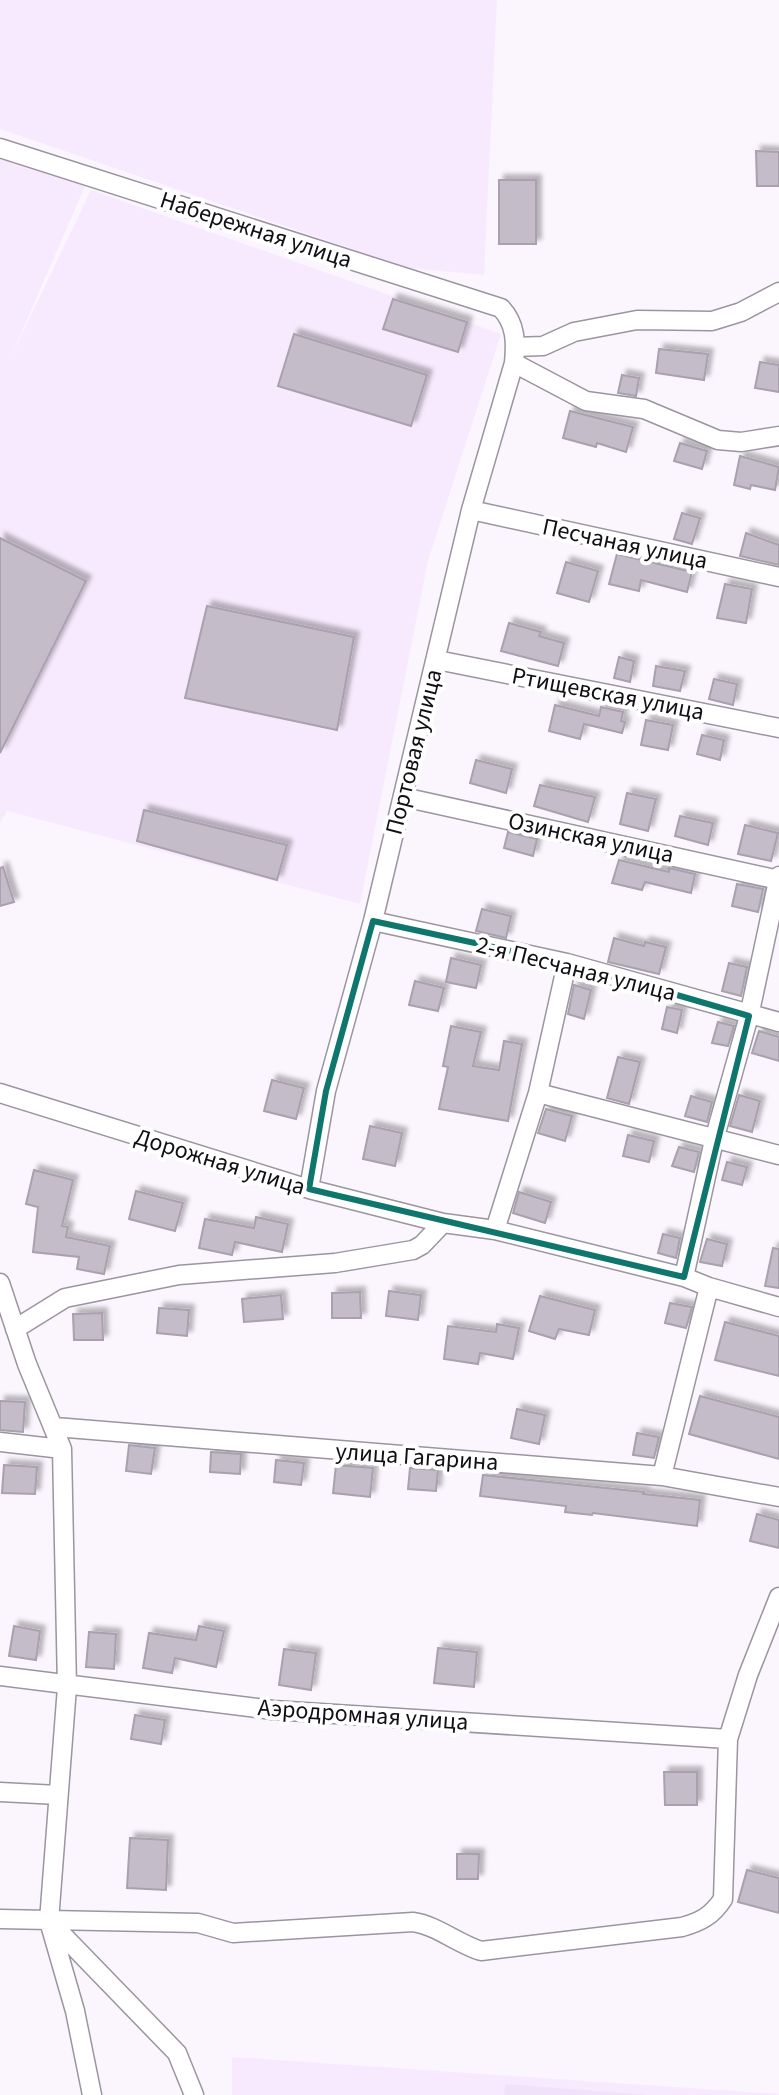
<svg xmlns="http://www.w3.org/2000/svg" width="779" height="2095" font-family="'Source Sans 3',sans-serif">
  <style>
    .built { fill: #f7eafe }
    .green { fill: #f2e2f9 }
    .building { fill: #c4bcc8; stroke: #a9a1ad; stroke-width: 2; filter: url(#shadow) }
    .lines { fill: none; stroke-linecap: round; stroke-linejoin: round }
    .minor-casing { stroke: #9c94a0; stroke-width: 21 }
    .minor { stroke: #fff; stroke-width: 18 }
    .marked { fill: none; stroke: #0f766e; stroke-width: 6; stroke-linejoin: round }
    .labels { text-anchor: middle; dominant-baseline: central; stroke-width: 8; stroke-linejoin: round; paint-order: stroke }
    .street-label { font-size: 24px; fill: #110f13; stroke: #fff }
  </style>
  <defs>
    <filter id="shadow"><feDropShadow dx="5" dy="-5" stdDeviation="2" flood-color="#0004"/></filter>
  </defs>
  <rect width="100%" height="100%" fill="#fbf6fe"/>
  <!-- built -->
  <path class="built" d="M0,0H497L484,275L408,268L0,129Z
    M0,152L86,184L10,359L91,190L501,334L428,561L360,904L7,811L0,823Z
    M232,2057L779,2094V2095H232Z"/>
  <!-- green -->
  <path class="green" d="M505,2084L650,2095H504Z"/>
  <!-- building -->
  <path class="building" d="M756,151L779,152V186H757Z
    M499,180H536V244H499Z
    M393,299L467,322L458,352L383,329Z
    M294,334L427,375L411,426L278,386Z
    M659,349L708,354L704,380L656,373Z
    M760,362L779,365V392L755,388Z
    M622,375L639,378L636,396L618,393Z
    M570,411L633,427L626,452L597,443L596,447L563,438Z
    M680,443L707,451L702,469L674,461Z
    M740,456L779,467L775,490L751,485L750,489L734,485Z
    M682,513L700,518L692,544L674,539Z
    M746,533L779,545V565L740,556Z
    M0,538L86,581L0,753Z
    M617,554L692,572L687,592L641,580L639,591L609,584Z
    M566,562L598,571L589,602L557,593Z
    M725,584L752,589L746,623L717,618Z
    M207,606L354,637L337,730L185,698Z
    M509,623L541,632L539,636L564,643L558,666L501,651Z
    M619,657L634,661L630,682L614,678Z
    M656,666L685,671L680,691L653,686Z
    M714,679L737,684L733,705L709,699Z
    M555,705L599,716L601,707L623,712L621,721L625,722L622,733L584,724L580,739L549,731Z
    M646,720L673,725L668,750L641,745Z
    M702,735L724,740L720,760L697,754Z
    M476,760L512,769L506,793L470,783Z
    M540,785L595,797L588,822L534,806Z
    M627,793L656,799L648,831L620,824Z
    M144,810L287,845L277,880L137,841Z
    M680,816L713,823L708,845L675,836Z
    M745,825L778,833L771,861L738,854Z
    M508,832L537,839L533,856L504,848Z
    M619,860L669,872V868L695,874L691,893L645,882L642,890L612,883Z
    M3,867L14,902L0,906V868Z
    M737,884L763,889L758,912L732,906Z
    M482,909L511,916L506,938L476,931Z
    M614,938L644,946L645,942L666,947L659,974L608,962Z
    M451,958L481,965L476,988L446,982Z
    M729,963L747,967L741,996L722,991Z
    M415,981L444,988L438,1011L409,1005Z
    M574,985L591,990L584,1019L568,1014Z
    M667,1007L682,1010L677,1033L662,1029Z
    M718,1022L734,1026L728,1046L712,1043Z
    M451,1026L481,1032L473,1066L499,1070L504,1041L522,1044L508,1121L439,1109L448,1067L443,1066Z
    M759,1031L779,1037V1061L752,1053Z
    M618,1057L640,1062L629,1104L607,1098Z
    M272,1080L304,1088L296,1119L264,1111Z
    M739,1095L760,1101L752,1132L730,1126Z
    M691,1096L712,1102L707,1122L685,1116Z
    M546,1109L572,1116L565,1141L538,1133Z
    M370,1126L402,1133L395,1166L363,1159Z
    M628,1135L654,1141L649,1162L623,1156Z
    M679,1147L699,1152L694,1172L672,1166Z
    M727,1162L747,1167L742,1185L722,1180Z
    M34,1170L73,1180L62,1226L68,1227L66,1237L110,1246L104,1274L77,1269L79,1257L33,1252L38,1207L26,1204Z
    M136,1191L183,1203L175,1231L129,1219Z
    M519,1192L551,1202L545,1223L513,1213Z
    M256,1217L288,1224L282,1252L235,1242L232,1255L199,1248L205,1219L254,1228Z
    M663,1234L680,1238L676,1258L658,1253Z
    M707,1239L727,1244L722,1266L700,1262Z
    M773,1248L779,1249V1288L765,1286Z
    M389,1291L421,1295L418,1320L386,1316Z
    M360,1292L361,1318H332V1293Z
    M281,1295L283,1319L244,1322L242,1299Z
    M540,1296L595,1310L589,1335L559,1329L555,1339L529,1331Z
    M670,1303L692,1307L686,1328L665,1323Z
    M159,1308L189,1310L187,1336L157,1333Z
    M102,1313L103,1340H74L73,1314Z
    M725,1322L779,1336V1376L715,1360Z
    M497,1324L519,1328L513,1359L480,1353L478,1364L444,1359L448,1326L496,1332Z
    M700,1396L779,1417V1459L689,1434Z
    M0,1401L25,1402L23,1432L0,1430Z
    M517,1409L545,1415L539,1444L511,1438Z
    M637,1433L659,1437L654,1458L633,1455Z
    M129,1445L155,1448L151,1474L126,1471Z
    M211,1452L241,1454L240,1474L210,1472Z
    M276,1460L304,1463L301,1485L274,1482Z
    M4,1465L37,1467L35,1494L2,1493Z
    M336,1465L373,1468L370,1497L333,1493Z
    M410,1468L438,1470L436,1491L408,1489Z
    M483,1475L644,1492L643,1494L700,1500L697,1526L593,1513L592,1515L565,1512L566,1506L480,1496Z
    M757,1514L779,1520V1548L750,1541Z
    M14,1626L40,1631L36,1660L9,1656Z
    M199,1626L224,1631L216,1667L175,1658L172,1673L143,1668L149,1633L196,1640Z
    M89,1632L116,1634L114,1669L86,1667Z
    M438,1648L477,1652L474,1687L434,1683Z
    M284,1649L316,1653L311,1690L279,1685Z
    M135,1715L165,1720L161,1744L131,1739Z
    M664,1772H697V1805H665Z
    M130,1838L168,1840L166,1890L127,1888Z
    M457,1854H479L478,1879H457Z
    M747,1870L779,1878V1913L738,1902Z"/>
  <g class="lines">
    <!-- minor casing -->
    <g class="minor-casing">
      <path id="minor" d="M0,148L501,308C516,324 516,342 514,363L471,510L373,921L326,1091L309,1189
        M515,347L543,346L574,332L637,320L712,321L741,312L779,292
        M514,363L586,401L644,409L718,440L741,442L779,436
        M471,510L779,577
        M437,660L779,728
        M403,797L779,880
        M373,921L567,963L779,1022
        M0,1093L309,1189L443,1223L495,1230L684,1277L709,1287L779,1307
        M538,1093L779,1155
        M495,1230L538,1093L567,963
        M684,1277L714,1140L749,1016L779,876
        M0,1283L27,1364L62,1449L67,1687L49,1921L75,2011L92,2095
        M15,1329L65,1298L179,1275L335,1263L413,1250L422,1245L443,1223
        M55,1427L662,1476L779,1497
        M0,1442L62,1449
        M662,1476L709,1287
        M0,1676L273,1710L728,1739
        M0,1792L58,1795
        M0,1919L198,1923L233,1933L413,1922C436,1925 458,1944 481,1951L682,1927C700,1922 712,1916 723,1899L728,1739L748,1675L779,1597
        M51,1923L177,2053L194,2095"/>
    </g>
    <!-- minor -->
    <use href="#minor" class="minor"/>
  </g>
  <!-- marked area -->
  <path class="marked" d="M373,921L567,963L749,1016L684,1277L309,1189L326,1091Z"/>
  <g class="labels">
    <!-- street labels -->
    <g class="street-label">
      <text transform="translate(256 230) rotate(18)">Набережная улица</text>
      <text transform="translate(625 544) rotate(12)">Песчаная улица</text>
      <text transform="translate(608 694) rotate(11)">Ртищевская улица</text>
      <text transform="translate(414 752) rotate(-76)">Портовая улица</text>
      <text transform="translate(591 838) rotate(12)">Озинская улица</text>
      <text transform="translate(576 969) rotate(14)">2-я Песчаная улица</text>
      <text transform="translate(220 1162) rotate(17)">Дорожная улица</text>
      <text transform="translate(417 1457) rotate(4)">улица Гагарина</text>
      <text transform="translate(363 1715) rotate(4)">Аэродромная улица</text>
    </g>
  </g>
</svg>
